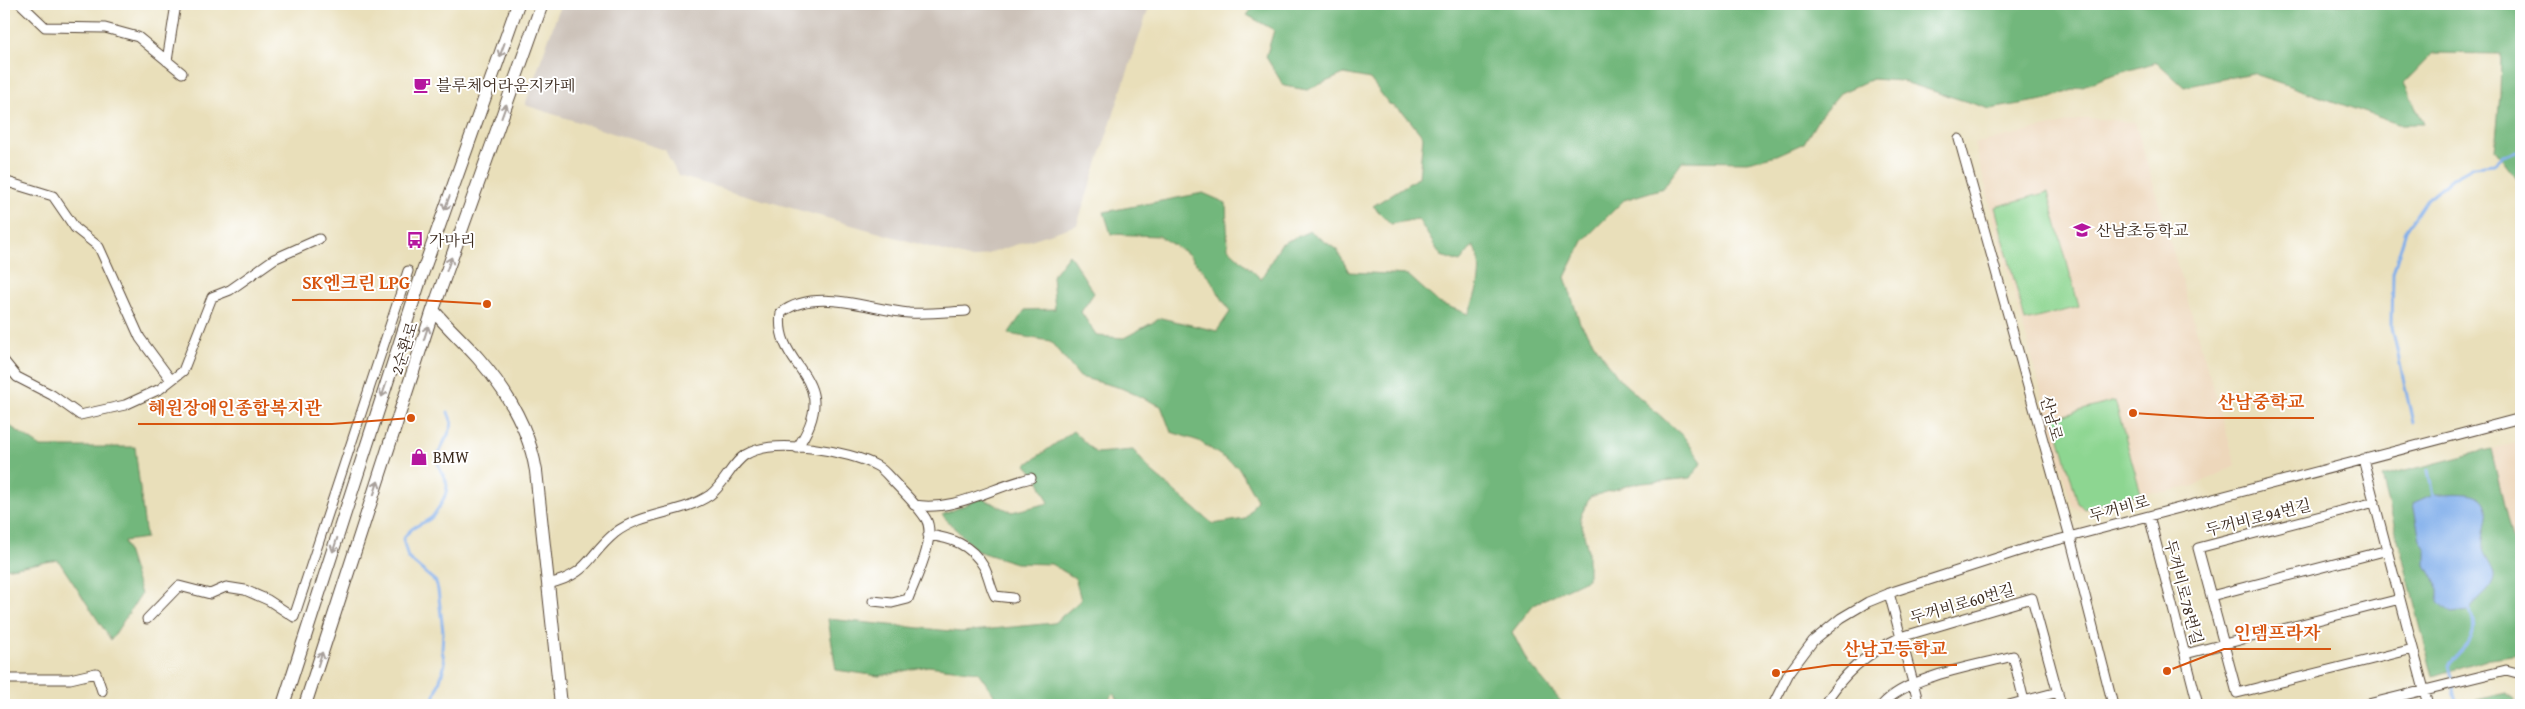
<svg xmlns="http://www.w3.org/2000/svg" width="2525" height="709" font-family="'Gentium Book Plus','Noto Serif KR',serif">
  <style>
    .built { fill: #edd7bb }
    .industrial { fill: #ccc2b9 }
    .green { fill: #8dd691; stroke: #648058 }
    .forest { fill: #72b77b; stroke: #56704c }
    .water { fill: #81afeb; stroke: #5e6c84 }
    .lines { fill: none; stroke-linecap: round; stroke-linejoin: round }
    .stream { stroke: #81afeb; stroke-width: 3 }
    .street-casing { stroke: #554535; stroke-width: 11 }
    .secondary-casing { stroke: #554535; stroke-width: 14 }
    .street { stroke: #fff; stroke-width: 9 }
    .secondary { stroke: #fff; stroke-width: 12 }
    .oneway { stroke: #a79f9a }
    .labels { text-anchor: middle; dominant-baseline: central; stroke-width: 4; stroke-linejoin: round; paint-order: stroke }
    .poi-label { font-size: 16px; fill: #3b2a1e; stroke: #fff; text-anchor: start }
    .street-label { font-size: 16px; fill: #3b2a1e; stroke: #fff }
    .leader { fill: none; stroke: #d7540e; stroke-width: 2 }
    .callout-dot { fill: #d7540e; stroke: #fff; stroke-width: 2 }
    .callout-label { font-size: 18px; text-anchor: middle; font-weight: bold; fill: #d7540e; stroke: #fff; stroke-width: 4; stroke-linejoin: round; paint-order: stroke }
  </style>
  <rect width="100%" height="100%" fill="#fff"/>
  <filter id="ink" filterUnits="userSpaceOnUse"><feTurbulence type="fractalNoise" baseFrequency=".02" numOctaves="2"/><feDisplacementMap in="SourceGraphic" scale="10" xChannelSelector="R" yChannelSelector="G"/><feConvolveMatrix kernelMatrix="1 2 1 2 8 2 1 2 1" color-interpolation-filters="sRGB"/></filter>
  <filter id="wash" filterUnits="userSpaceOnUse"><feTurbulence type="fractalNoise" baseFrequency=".0096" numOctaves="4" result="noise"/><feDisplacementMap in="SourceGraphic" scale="20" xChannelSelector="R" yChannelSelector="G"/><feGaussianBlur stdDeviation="1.12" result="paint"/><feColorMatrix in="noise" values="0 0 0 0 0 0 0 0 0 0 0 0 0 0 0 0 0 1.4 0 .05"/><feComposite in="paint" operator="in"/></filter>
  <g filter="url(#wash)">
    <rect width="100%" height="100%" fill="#e9dfba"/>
    <!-- built -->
    <path class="built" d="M2086,118L2135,122L2236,465L2194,486L2166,492H2154L2081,511L2072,506L1974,144Z
      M2521,442V578L2491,449Z"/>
    <!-- industrial -->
    <path class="industrial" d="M561,4H1150L1077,225L972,259L678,176L665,150L525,105Z"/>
    <!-- green -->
    <path class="green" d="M2048,192L2079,307L2025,321L1995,207Z
      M2115,401L2141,493L2084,509L2078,503L2054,418Z"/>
    <!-- forest -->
    <path class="forest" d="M1256,4H2521V185L2495,150L2500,95L2501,54L2433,53L2404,83L2424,124H2398L2252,73L2184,87L2157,62L2106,77L2049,99L1990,109L1901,81L1872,79L1840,93L1819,118L1804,143L1777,155L1747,162L1683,161L1663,188L1624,200L1583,241L1565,277L1580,323L1619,379L1684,437L1702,462L1691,478L1633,484L1590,497L1580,517L1588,551V579L1534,604L1512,632L1528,663L1564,705H1121L1114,693L1103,705H1001L978,672L928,666L879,676L836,670L828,619L961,632L1054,623L1081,600L1075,578L1051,564L1016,563L977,551L942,515L981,498L1012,512L1049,503L1037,477L1026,465L1073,431L1096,453L1133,450L1152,472L1213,524L1245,519L1257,500L1239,468L1199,441L1171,432L1161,406L1121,388L1080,377L1050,341L1008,334L1025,310L1055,309L1052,276L1069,254L1094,293L1081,312L1097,336L1124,338L1161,318L1217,331L1230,312L1209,277L1188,254L1159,236L1111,234L1104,212L1203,193L1226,203L1228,248L1261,279L1281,244L1310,231L1337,250L1349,272L1408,275L1439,303L1468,314C1477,294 1486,266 1473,246L1460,262L1441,256L1418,219L1391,224L1373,206L1419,177L1423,137L1404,113L1389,104L1370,79L1344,74L1307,90L1284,86L1266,57L1274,30L1247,15Z
      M4,422L41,447H135L146,538L124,541L141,594L111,640L58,560L4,569Z
      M2491,449L2521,578V650L2519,654L2490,658L2433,676L2382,477Z
      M2507,693L2516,699L2514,705H2455Z"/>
    <!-- water -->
    <path class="water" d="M2433,494C2448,495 2484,487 2487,510C2489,521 2481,536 2483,549C2485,559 2498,570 2493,581C2488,594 2475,598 2470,611L2451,613L2439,602V589L2426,565V550L2420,540L2413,503Z"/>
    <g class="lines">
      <!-- stream -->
      <path class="stream" d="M2413,423L2392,327L2393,273L2406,230L2426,200L2454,177L2474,166L2494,164L2503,156L2517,151
        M2428,470L2433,496
        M432,705L445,664L442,650L443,631L438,590L436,582L408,558L403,539C413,523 425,525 433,516C440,507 450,491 446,481C443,474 437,466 438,459C439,446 450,436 452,423L448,412
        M2458,705L2448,665C2465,645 2482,638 2469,608"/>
    </g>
  </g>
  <g filter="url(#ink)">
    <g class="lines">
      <!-- street casing -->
      <g class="street-casing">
        <path id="street" d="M21,4L45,27L105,28L138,37L182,73
          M167,61L176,4
          M1959,139L2070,537L2113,705
          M4,181L53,196L75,228L99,247L140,338L171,380
          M4,361L17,377L52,395L80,415L125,405L160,389L183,371L212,297L230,290L274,259L319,239
          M797,448C846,376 773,370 781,313C816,286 870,310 909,313C928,314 947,312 966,311
          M2363,459L2428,705
          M2375,502L2198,548L2237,693L2413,649
          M914,505C955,512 992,487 1031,478
          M2149,516L2198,705
          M928,535C951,538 971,544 984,567C989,576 990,587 995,596L1013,598
          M548,584C590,574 587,556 615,533C642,512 682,514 710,495C724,485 731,464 745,455C773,437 850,451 877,466C884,470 889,477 894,482C904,493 918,506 926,519C937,538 915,580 908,599L892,603L873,601
          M1889,593L1919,705
          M2211,596L2388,550
          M147,619L179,586L210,594L226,587L245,590L268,600L294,617L408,271
          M2185,654L2400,599
          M4,679H70L96,673L102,691
          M1773,705L1789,673L1813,641L1841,618L1868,602L1895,591L2031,547L2521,418
          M1824,705C1842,674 1868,652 1901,637L2032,598L2061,705
          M1882,705C1907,676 1975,666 2013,656L2025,705
          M2009,705L2058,692
          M2364,705L2506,670L2521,674"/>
      </g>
      <!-- secondary casing -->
      <g class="secondary-casing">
        <path id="secondary" d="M433,310C447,327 464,342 478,358C507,391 529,428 536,471L561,705
          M283,705L421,277L518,4
          M305,705L433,310L542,4"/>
      </g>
      <!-- street -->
      <use href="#street" class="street"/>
      <!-- secondary -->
      <use href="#secondary" class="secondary"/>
    </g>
    <!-- one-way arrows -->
    <defs><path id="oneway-shaft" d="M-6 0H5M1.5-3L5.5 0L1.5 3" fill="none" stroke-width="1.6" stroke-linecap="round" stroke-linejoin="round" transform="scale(1.25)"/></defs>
    <g class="oneway">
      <use href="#oneway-shaft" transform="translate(502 50) rotate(110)"/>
      <use href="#oneway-shaft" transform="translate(504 111) rotate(-70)"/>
      <use href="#oneway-shaft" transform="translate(447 203) rotate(110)"/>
      <use href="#oneway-shaft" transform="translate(449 264) rotate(-70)"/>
      <use href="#oneway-shaft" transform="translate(426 333) rotate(-72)"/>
      <use href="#oneway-shaft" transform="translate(384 390) rotate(108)"/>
      <use href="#oneway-shaft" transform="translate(376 488) rotate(-72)"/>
      <use href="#oneway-shaft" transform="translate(335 545) rotate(108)"/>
      <use href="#oneway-shaft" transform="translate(320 659) rotate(-72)"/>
    </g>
  </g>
  <!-- icons -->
  <defs>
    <g id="cafe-bare" transform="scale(1.35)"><path d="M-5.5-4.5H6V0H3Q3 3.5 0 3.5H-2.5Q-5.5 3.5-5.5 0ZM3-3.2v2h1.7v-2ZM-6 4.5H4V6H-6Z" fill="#b5179e" stroke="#fff" stroke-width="2.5" paint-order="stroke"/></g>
    <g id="school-bare" transform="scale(1.35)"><path d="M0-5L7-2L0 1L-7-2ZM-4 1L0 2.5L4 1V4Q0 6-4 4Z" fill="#b5179e" stroke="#fff" stroke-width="2.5" paint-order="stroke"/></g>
    <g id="bus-bare" transform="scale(1.35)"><path d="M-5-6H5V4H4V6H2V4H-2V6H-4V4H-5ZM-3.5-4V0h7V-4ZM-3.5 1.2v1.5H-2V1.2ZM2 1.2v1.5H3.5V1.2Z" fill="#b5179e" stroke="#fff" stroke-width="2.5" paint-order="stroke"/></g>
    <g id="shop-bare" transform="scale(1.35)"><path d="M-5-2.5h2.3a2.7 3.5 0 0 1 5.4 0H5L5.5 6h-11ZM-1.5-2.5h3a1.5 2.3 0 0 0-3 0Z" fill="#b5179e" stroke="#fff" stroke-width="2.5" paint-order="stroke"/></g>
  </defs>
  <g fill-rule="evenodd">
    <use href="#cafe-bare" x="422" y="85"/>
    <use href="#school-bare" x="2082" y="230"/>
    <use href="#bus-bare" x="415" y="240"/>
    <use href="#shop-bare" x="419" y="457"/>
  </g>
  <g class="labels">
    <!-- poi labels -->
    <g class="poi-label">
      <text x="436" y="85">블루체어라운지카페</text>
      <text x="2096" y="230">산남초등학교</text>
      <text x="429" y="240">가마리</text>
      <text x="433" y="457">BMW</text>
    </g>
    <!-- street labels -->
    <g class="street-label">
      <text transform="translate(404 348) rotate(-72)">2순환로</text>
      <text transform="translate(2052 418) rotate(75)">산남로</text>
      <text transform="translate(2119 508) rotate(-15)">두꺼비로</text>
      <text transform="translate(2258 517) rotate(-14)">두꺼비로94번길</text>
      <text transform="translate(2184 592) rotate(75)">두꺼비로78번길</text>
      <text transform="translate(1962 603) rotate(-16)">두꺼비로60번길</text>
    </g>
  </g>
  <!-- callouts -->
  <path class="leader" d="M487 304L419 300H292M2133 413L2207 418H2314M411 418L332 424H138M2167 671L2224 649H2331M1776 673L1832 665H1957"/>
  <g class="callout-dot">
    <circle cx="487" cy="304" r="5"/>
    <circle cx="2133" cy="413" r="5"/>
    <circle cx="411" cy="418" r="5"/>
    <circle cx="2167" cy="671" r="5"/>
    <circle cx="1776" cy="673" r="5"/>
  </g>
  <g class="callout-label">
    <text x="356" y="289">SK엔크린 LPG</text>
    <text x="2261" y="408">산남중학교</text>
    <text x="235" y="414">혜원장애인종합복지관</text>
    <text x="2277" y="639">인뎀프라자</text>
    <text x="1895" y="655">산남고등학교</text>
  </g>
  <!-- margin -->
  <rect width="2525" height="709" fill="none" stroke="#fff" stroke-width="20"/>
</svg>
